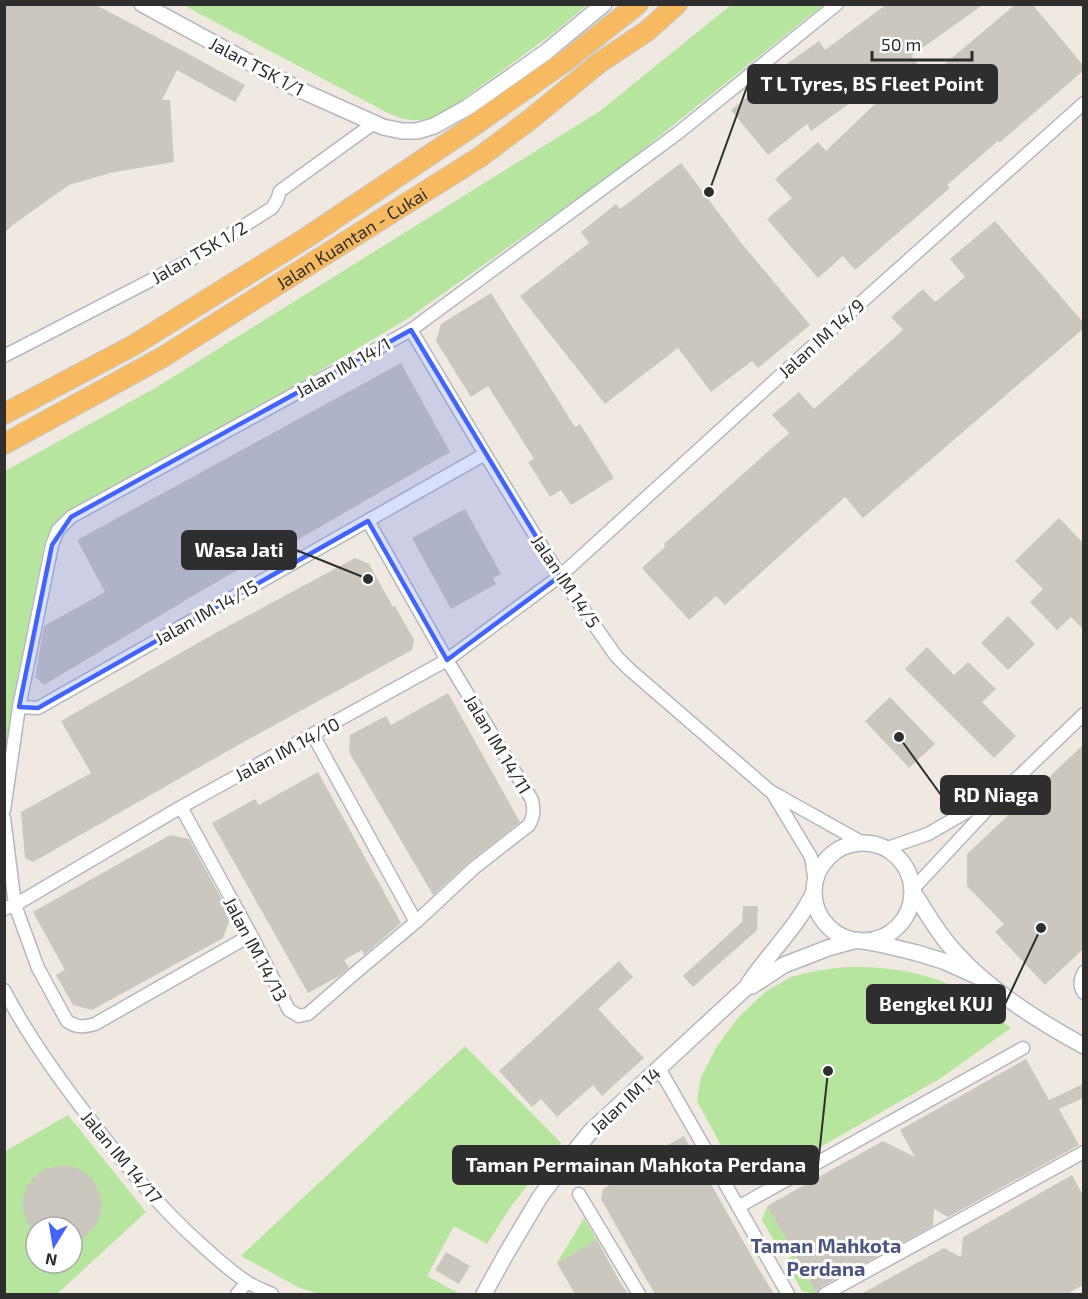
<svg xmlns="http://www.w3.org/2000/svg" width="1088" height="1299" font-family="'Exo 2',sans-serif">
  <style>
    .green { fill: #b6e59e; fill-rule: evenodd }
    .building { fill: #cbc7bf }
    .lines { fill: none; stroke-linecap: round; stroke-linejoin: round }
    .minor-casing { stroke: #b4b7c1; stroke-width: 15 }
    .tertiary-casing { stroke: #b4b7c1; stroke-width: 18 }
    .trunk-casing { stroke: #c9c9c9; stroke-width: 22 }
    .minor { stroke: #fff; stroke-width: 12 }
    .tertiary { stroke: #fff; stroke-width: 15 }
    .trunk { stroke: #f8ba60; stroke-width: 20 }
    .marked { fill: #4264fb; fill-opacity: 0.2; stroke: #4264fb; stroke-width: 4.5; stroke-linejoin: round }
    .labels { text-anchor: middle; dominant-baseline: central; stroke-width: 6; stroke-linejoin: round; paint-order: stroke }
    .street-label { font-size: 18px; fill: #2e2e2e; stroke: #fff }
    .neighbourhood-label { font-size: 20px; font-weight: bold; fill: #4d5680; stroke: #fff }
    .leader { fill: none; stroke: #2e2e2e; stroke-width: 2 }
    .callout-dot { fill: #2e2e2e; stroke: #fff; stroke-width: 2 }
    .callout { fill: #2e2e2e; stroke: #2e2e2e; stroke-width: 2 }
    .callout-label { font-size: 20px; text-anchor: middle; font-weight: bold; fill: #fff }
  </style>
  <rect width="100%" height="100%" fill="#efe9e1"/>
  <!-- green -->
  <path class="green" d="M183,5H587L552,34L447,111C425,123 410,123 388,113Z
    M731,5H823L616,171L407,319L234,422L65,513L53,525L45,541L12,704L5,757V471L157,387L600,111Z
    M845,967C889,966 933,972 971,996C985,1005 998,1017 1011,1028L941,1078L756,1184L740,1181L697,1101L701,1077L716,1048L726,1034L737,1019L765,992L791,977L815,971Z
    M465,1046L561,1143L512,1205L487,1244L454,1226L427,1276L458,1293L457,1294H320L300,1288L241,1256Z
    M68,1115L146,1212L57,1294H5L4,1152ZM36,1227H72V1263H36Z
    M767,1206L789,1245L780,1251L762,1220Z
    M584,1218L597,1240L557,1263Z
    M794,1255L817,1294L802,1291L785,1260Z"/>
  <!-- building -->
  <path class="building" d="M4,4H94L185,52L245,85L235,102L177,70L162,100H170L174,162L110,173L69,185L14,224L4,233Z
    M887,4H984L911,56L929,77L1016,4H1032L1083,65V71L999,143L998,141L947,185L950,188L855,270L843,256L818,278L767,219L792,198L775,179L818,142L826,151L902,78L896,70L811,131L807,124L768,155L731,110L772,77L771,75L819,41L825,50Z
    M681,163L742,244L810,325L758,368L752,361L711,392L678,348L605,404L520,296L589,243L581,232L616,204L620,209Z
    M995,221L1083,322V329L863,518L845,497L725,605L716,596L689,620L642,568L665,547L664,544L789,433L772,415L799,392L814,409L903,330L891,317L923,289L935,302L965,277L950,259Z
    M491,293L575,427L580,424L614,478L571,505L561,490L550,497L528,462L534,459L488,386L471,397L436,341L441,324Z
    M401,363L450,452L273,554L271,551L196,594L44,685L35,677L44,626L105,592L77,540Z
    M465,509L501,574L493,578L496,584L451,609L412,538Z
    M1059,518L1083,543V629L1071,617L1057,630L1030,602L1043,589L1015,561Z
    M355,558L369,564L393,607L395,606L414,640L412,650L240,744L33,862L25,858L21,812L91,773L61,721L219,631Z
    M1008,616L1035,644L1008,670L981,643Z
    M927,647L954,675L968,662L996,689L982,702L1016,736L994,758L905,669Z
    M448,693L520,822L469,862L433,895L349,752L350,735L386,716L391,725Z
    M890,697L935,744L909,768L865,721Z
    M1083,745V949L1045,985L995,932L1004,924L967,886V854Z
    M318,772L401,923L364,955L362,950L344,960L349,968L339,976L308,993L212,823L255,799L259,805Z
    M170,835L189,839L231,916L223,938L92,1010L73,1005L56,975L65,970L33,912Z
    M743,906H758L757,930L693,987L683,976L742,922Z
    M619,961L633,977L598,1009L644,1058L602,1096L593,1085L557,1117L541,1099L532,1107L499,1071Z
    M1026,1059L1049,1100L1083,1084V1098L1059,1109L1079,1145L948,1217L934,1209L933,1226L821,1287L817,1294L767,1206L883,1141L915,1157L900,1130Z
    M684,1136L761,1273L774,1294H655L646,1279L601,1199L603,1189L647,1163L644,1158Z
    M57,1166H71L83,1171L93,1180L99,1192L102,1205L99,1219L92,1230L82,1239L72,1243V1227H30L27,1222L23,1210V1198L27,1186L35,1176L45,1169Z
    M1072,1175L1083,1195V1285L1067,1294H861L944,1248L961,1257L963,1237Z
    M597,1240L619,1280L628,1294H575L557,1263Z
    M446,1252L470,1266L459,1284L435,1270Z"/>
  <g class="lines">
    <!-- minor casing -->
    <g class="minor-casing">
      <path id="minor" d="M411,330L485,454L560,576L616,656L629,669L770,791L863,843
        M4,356L192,259L272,208L277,200L280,191L374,123
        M19,707L38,708L485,454
        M313,735L416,922
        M773,794L811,857L815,882
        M181,807L251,935L289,1010L299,1016L308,1014L355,973L416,922L474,868L529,825C534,816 534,810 532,800L447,660L368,521
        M4,810L19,707L52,545L58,530L71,517L411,330L678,133L837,4
        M4,818L15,905L38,968L67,1021C77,1028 84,1027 95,1024L251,935
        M885,849L928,834L968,811L996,794
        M912,890L1010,785L1084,714
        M4,909L15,905L181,807L447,660L560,576L837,324L1084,103
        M1084,972C1080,979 1079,986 1084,993
        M4,990C25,1031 52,1069 80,1106C117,1155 157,1206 204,1247C217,1259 232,1272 247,1282C255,1287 263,1290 272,1294
        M659,1068L788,1294
        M579,1194L639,1294
        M738,1207L1023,1048
        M237,1294L247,1282
        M825,1294L1084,1152"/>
    </g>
    <!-- tertiary casing -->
    <g class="tertiary-casing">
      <path id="tertiary" d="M142,4L298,89L383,127L402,131H417L434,126L468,107L546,52L604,4
        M814 892a49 49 0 1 1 98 0a49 49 0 1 1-98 0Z
        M912,890C926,912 939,935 957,954C990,991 1040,1022 1084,1046
        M749,985L752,986L784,965L828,948L857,940L884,945L917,953L943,961L981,978
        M484,1294L506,1254L540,1197L566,1162L591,1131L749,985V983C770,952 798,926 814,892"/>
    </g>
    <!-- trunk casing -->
    <g class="trunk-casing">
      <g id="trunk">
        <path d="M4,414L134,345L306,238L473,126L567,60L638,4"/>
        <path id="s1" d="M4,444L163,357L480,157L532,118L599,63L647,31L677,4"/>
      </g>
    </g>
    <!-- minor -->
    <use href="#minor" class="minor"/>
    <!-- tertiary -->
    <use href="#tertiary" class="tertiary"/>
    <!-- trunk -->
    <use href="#trunk" class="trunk"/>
  </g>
  <!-- marked area -->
  <path class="marked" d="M411,330L560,576L447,660L368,521L38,708L19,707L52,545L71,517Z"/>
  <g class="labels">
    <!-- street labels -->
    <g class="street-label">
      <text transform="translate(257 66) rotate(28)">Jalan TSK 1/1</text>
      <text stroke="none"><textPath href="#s1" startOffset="404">Jalan Kuantan - Cukai</textPath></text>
      <text transform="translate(199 252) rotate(-30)">Jalan TSK 1/2</text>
      <text transform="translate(821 338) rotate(-42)">Jalan IM 14/9</text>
      <text transform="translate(343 367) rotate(-29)">Jalan IM 14/1</text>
      <text transform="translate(566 581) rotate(56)">Jalan IM 14/5</text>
      <text transform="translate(206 612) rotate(-29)">Jalan IM 14/15</text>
      <text transform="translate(498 744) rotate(59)">Jalan IM 14/11</text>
      <text transform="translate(287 749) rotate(-28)">Jalan IM 14/10</text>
      <text transform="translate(256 949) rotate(62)">Jalan IM 14/13</text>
      <text transform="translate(625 1100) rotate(-43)">Jalan IM 14</text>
      <text transform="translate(122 1157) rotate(50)">Jalan IM 14/17</text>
    </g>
    <!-- neighbourhood labels -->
    <g class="neighbourhood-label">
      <text x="826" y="1245">Taman Mahkota<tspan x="826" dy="23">Perdana</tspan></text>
    </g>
  </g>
  <!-- callouts -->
  <path class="leader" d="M709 192L748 84M368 579L296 550M899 737L941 795M1041 928L1005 1004M828 1071L818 1165"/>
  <g class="callout-dot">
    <circle cx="709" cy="192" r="6"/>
    <circle cx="368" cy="579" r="6"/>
    <circle cx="899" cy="737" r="6"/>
    <circle cx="1041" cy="928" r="6"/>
    <circle cx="828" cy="1071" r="6"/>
  </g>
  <g class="callout">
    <rect x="748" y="65" width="249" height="38" rx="6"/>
    <rect x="182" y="531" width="114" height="38" rx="6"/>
    <rect x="941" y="776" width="109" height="38" rx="6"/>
    <rect x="867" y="985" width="138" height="38" rx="6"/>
    <rect x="453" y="1146" width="365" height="38" rx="6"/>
  </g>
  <g class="callout-label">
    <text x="872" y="91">T L Tyres, BS Fleet Point</text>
    <text x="239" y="557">Wasa Jati</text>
    <text x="996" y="802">RD Niaga</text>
    <text x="936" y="1011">Bengkel KUJ</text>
    <text x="636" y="1172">Taman Permainan Mahkota Perdana</text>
  </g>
  <!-- border -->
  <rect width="1088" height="1299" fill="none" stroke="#2e2e2e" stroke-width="12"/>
  <!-- north arrow -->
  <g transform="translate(54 1245) rotate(191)"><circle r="28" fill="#ffffff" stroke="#ababab" stroke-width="1.5"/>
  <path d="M0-4.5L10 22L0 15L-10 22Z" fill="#4264fb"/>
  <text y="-9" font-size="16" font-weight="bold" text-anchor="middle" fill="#2e2e2e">N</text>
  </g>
  <!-- scale -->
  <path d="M872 51v9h100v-9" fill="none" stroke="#2e2e2e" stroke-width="3"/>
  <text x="881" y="51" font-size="18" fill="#2e2e2e" stroke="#ffffff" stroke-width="4.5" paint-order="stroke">50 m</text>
</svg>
